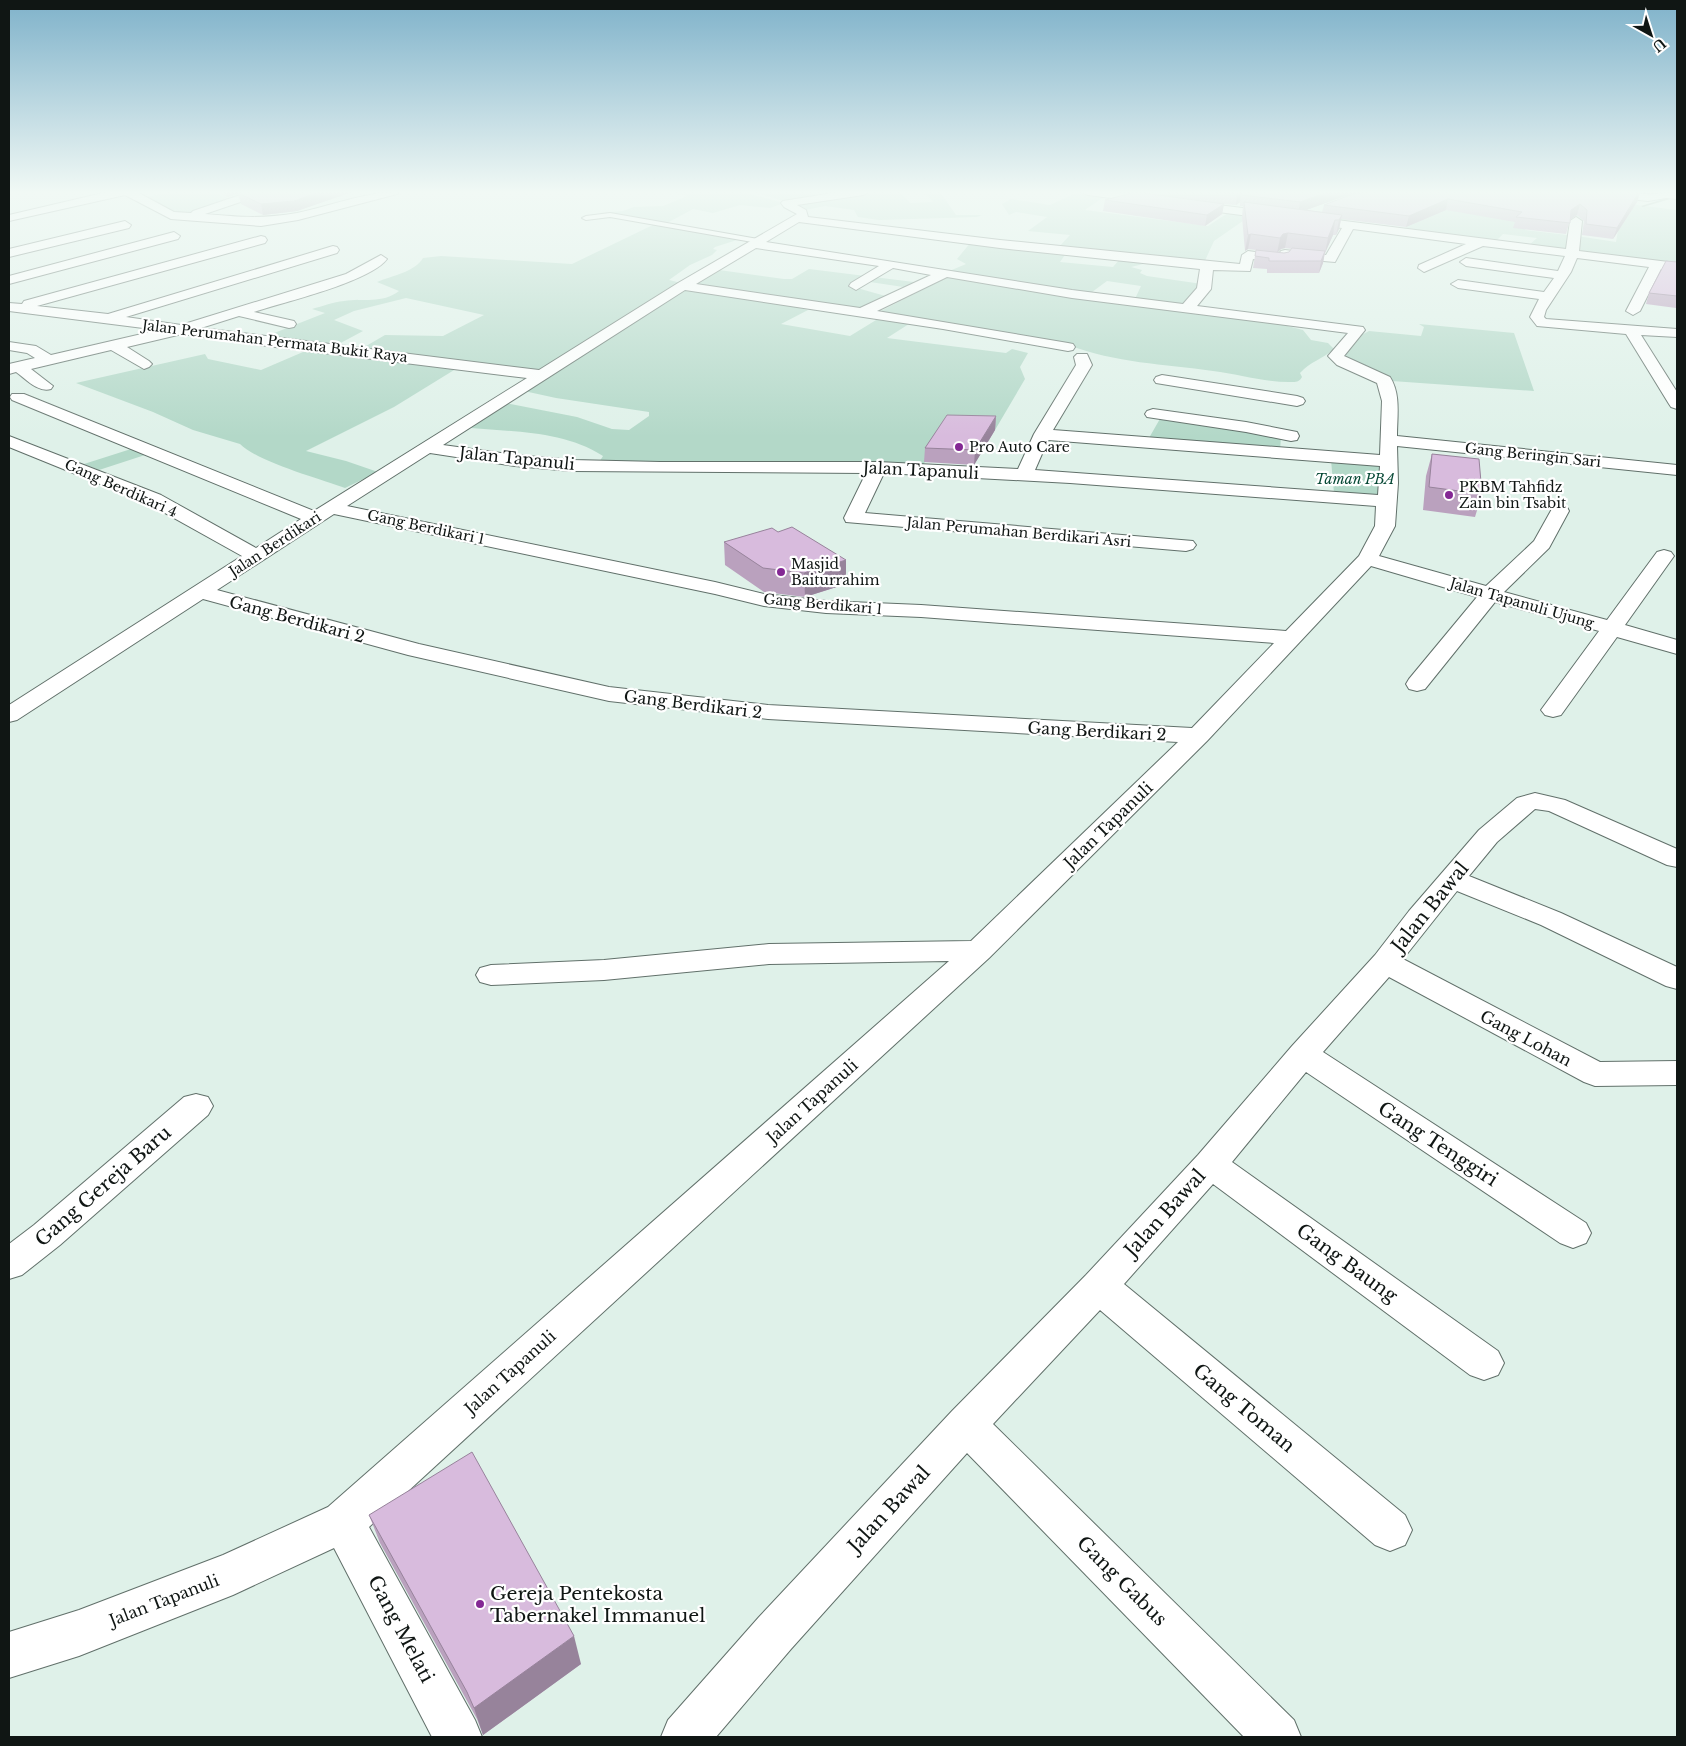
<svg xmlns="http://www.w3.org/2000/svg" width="1686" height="1746" font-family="'Libre Baskerville',serif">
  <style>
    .green { fill: #b3d8c8 }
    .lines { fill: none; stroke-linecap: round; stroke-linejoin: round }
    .stream { fill: #608274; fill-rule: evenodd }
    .service-casing { stroke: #61706a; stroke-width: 2 }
    .minor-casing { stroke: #61706a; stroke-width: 2 }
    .service { fill: #fff; fill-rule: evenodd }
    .minor { fill: #fff; fill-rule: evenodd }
    .wall { fill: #baa1be; fill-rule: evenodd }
    .shaded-wall { fill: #97839b }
    .building { fill: #d8bbdd; stroke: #97839b }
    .poi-dot { fill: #842894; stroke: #fff; stroke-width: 2 }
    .labels { text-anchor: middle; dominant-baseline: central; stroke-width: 4.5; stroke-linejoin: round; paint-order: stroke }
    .far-street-label { font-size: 14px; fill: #101614; stroke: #fff }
    .far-poi-label { font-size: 14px; fill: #101614; stroke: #fff; text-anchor: start }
    .far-park-label { font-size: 14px; font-style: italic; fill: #064835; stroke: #fff }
    .street-label { font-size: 16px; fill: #101614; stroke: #fff }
    .near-street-label { font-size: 19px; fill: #101614; stroke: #fff }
    .near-poi-label { font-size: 19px; fill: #101614; stroke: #fff; text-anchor: start }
  </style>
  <rect width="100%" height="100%" fill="#dff1e9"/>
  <!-- green -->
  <path class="green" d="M174,192H213L231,199L190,214L180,215L145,197Z
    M671,192H743L784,203L770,208L740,205L713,213L693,209L667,223L599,213L623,211L634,207L663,206L687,196Z
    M754,192H837L843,194L787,202Z
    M879,192H900L910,203L933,202L924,192H940L956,215H982L977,217L879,220L858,217L854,210L825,206L805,210L797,204Z
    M1078,192L1105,196L1085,210L1208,226L1231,211L1253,214L1214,241L1203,265L1057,249L1070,235L1028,231L1047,217L1016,212L1009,215L1002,204L1011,199L1050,205Z
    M1598,200L1677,210V266L1578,253L1577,236L1616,242L1619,225L1571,219L1533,218L1525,230L1567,235V252L1527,247L1537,238L1503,234L1494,243L1402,229L1426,218L1359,213L1340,224L1302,219L1349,202Z
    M655,224L740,239L715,247L713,249L717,250L712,255L690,265L669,280L681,283L537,371L361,349L385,335L443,336L484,315L406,298L354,311L334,320L363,331L335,346L259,339L325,313L312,309C323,306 333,302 344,301C363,298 382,304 399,291L377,282C391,276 415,272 423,258L441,256L572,264Z
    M971,242L1067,252L1060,262L1113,267L1119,260L1143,264L1131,267L1142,270L1140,273L1147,276L1202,284L1184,307L1134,301L1141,286L1107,281L1088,295L947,272L966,264L957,259Z
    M809,269L922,283L910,288L870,282L857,288L889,297L858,309L693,284L719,270L784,279H792Z
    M949,276L1272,322L1303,330L1311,340L1328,343L1334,349C1321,360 1311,361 1300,373L1302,377C1300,381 1297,382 1293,382C1266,383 1239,374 1213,371C1164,364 1115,363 1069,345L873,315Z
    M689,288L795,304V307L808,310L781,324L850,336L881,317L912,322L887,338L1006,353L1012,349L1028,353L1020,367L1025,379L995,430L946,429L923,465L598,464L603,456C564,431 515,432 471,428L506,403L577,417L612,429L629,430L649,416V412L556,398L524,391Z
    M1419,324L1514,333L1534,391L1392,381L1340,356L1354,339L1369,331L1421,336L1424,327Z
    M310,349L459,367L394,407L306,451L346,461L378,472L345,488C320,479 258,462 240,444L193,430L153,412L76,383L205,354L208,359L261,370Z
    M1161,417L1281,436L1280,451L1149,438Z
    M131,449L145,455L99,470L84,464Z
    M1331,460L1379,465V497L1334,493Z"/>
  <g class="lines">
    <!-- stream -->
    <path class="stream" d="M1676,195H1677V197L1643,207L1641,206Z"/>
    <!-- service casing -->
    <g class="service-casing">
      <path id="service" d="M610,213L758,239L762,241L758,243L610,217L586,220L582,218L586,216Z"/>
    </g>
    <!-- minor casing -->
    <g class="minor-casing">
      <path id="minor" d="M107,192H137L174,212L191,213L193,211L249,192H266L264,194L205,214C239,217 263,219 297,213C331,206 364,192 399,192L397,194L298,220L261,226L171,219L125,195L9,221V215Z
        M839,192H869L863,195L797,205L806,210L808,217L1000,240L1240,264L1242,255L1248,251L1278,255L1281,251L1285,250L1326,255L1342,228L1088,195L1082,192H1115L1566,249L1570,221L1576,217L1582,221L1579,251L1677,263V271L1661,269L1640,311L1633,315L1626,311L1649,267L1577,258L1571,272L1546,310L1544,317L1546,319L1677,329V337L1641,335L1677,392V409L1671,407L1669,404L1626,334L1537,326L1530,317L1539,299L1458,288L1451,284L1458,280L1544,292L1554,278L1466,266L1460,262L1466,258L1558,271L1565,256L1483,246L1424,272L1418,268L1419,265L1466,244L1353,229L1335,262L1289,258L1287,262L1282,263L1253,259L1250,271L1213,270L1211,289L1197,306L1363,327L1365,330L1344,356L1390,377C1401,394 1397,416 1397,436L1677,465V475L1397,446L1398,483L1395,526L1379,556L1486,586L1534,541L1553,507L1560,505L1567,507L1569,511L1549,548L1504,592L1607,620L1657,552L1664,550L1671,552L1674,556L1625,625L1677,640V654L1617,637L1561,715L1553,717L1545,715L1541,710L1599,631L1495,602L1425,689L1417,691L1409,689L1406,684L1409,679L1477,597L1371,566L1207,741L989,958L369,1527L475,1720L482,1737H432L334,1548L233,1595L79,1656L9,1678V1632L79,1610L223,1555L328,1507L949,961L769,964L604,980L491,985L480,982L476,975L480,968L491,965L604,960L769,944L971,941L1178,742L768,719L609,701L408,655L203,599L17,720L9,722V705L242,556L147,503L9,447V436L161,495L256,548L301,519L12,400L10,397L12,394H24L314,511L527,378L259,345L182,334L127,347L149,361L152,364L149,367L144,369L111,350L31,369L53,386L51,389C38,393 26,379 16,372L9,374V364L35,358L27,353L9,350V342L36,346L51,355L159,330L9,311V303L22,304L24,301L261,236L265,237L267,240L265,243L37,306L108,314L333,246L337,247L339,250L337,253L126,317L181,325L346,274L381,255L387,259C370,282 284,302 254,312L294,321L296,324L294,327L289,328L239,316L201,328L539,370L678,283L797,214L784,207L781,203L783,201ZM799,222L1000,248L1200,269L1197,288L1183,304L1072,290L766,242ZM756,248L879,266L851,283L849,286L856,290L893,268L931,275L860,308L696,284ZM947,277L1072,298L1348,333L1328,356L1337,365L1377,383L1382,401L1380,455L1053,430L1092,365L1087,354H1077L1074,357L1076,365L1034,434L1018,469L878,462H660L572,460L515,455L443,445L685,290L943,329L1068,351L1073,350L1075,347L1073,344L1068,343L877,311ZM1048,440L1380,466L1378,495L1035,470ZM430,453L515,466L572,471L866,473L844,518L846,522L1186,551L1193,549L1196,545L1193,541L865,513L884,473L1070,483L1376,506L1375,526L1359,556L1286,631L921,605L826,601L764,594L715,582L347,506ZM334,514L715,594L764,606L826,613L921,617L1274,643L1192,728L768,705L609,687L419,644L217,590Z
        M1590,192C1609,192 1627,193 1646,194C1656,195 1666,192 1677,193V199L1666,198L1648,201L1596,195Z
        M125,221L131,225L129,228L9,257V249Z
        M174,232L180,236L178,239L9,284V276Z
        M1162,375L1297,396L1303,398L1305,401L1303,404L1297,406L1156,383L1154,380L1156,377Z
        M1153,409L1246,422L1297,432L1299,436L1297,440L1291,441L1246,432L1147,417L1145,414L1147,411Z
        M1535,793L1565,800L1677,849V867L1667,865L1549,811L1535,809L1497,842L1469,876L1561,913L1677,967V989L1666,986L1541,925L1457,891L1403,959L1600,1062L1677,1061V1085L1595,1086L1584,1082L1389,977L1323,1052L1586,1223L1591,1233L1586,1243L1573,1248L1560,1243L1306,1072L1232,1162L1498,1351L1504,1363L1498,1375L1484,1380L1470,1375L1213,1184L1124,1284L1405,1515L1412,1530L1405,1545L1390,1551L1375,1545L1100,1310L993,1424L1294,1720L1301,1737H1244L967,1453L791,1649L716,1737H661L668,1720L759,1617L952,1411L1086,1275L1198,1155L1292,1046L1375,955L1409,911L1479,830L1517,798Z
        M196,1094L208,1097L213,1106L208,1115L60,1245L22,1275L9,1279V1244L34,1225L184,1097Z"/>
    </g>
    <!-- service -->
    <use href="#service" class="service"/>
    <!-- minor -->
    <use href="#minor" class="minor"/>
  </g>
  <!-- wall -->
  <path class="wall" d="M217,192H352L297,211L263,215L241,204L238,194L227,197Z
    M1162,192H1640L1637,202L1613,239L1582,235L1584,221L1577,215L1570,220L1566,234L1513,228L1515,222L1446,210L1406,227L1341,219L1339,229L1336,235H1333L1325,253L1323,263L1319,273H1267V269L1253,268L1256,250L1248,249L1245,251L1242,217L1243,206H1240V202L1236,205L1224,204L1222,214L1205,226L1103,211L1105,200L1162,196ZM1345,196H1347L1324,205L1322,212L1306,210ZM1285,248L1292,249L1289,252L1284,253L1278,252L1281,249Z
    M1677,262V306L1676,308L1646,304L1649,293Z
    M996,416L995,430L974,465L924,462L925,448Z
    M1432,454L1482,494L1475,517L1423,510L1426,476Z
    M724,542L846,584L805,597L764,592L725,565Z
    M369,1515L581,1664L483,1735L477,1719L380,1543Z"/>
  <!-- shaded-wall -->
  <path class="shaded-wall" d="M226,192H243L227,197Z
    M319,192H352L297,211L263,215L261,204Z
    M1241,192H1242L1240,202L1236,205L1237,194Z
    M1328,192H1370L1360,195L1345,196L1298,213L1300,202Z
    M1640,192L1637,202L1613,239L1617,228Z
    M1448,199L1446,210L1406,227L1409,216Z
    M1224,204L1222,214L1205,226L1207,215Z
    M1580,204L1577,215L1568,221L1571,210Z
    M1342,215L1339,229L1336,235L1339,220Z
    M1335,220L1333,235L1325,253L1328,238Z
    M1288,233L1285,248L1281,249L1277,253L1280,238L1283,234Z
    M1251,234L1248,249L1245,251L1248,235Z
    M1325,251L1323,263L1319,273L1321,261Z
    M996,416L995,430L974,465L975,450Z
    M846,560V584L805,597L804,573Z
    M574,1636L581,1664L483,1735L474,1708Z"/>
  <!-- building -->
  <path class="building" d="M242,192H319L294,201L261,204L238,193Z
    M1136,192L1224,204L1207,215L1105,200Z
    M1218,192H1241L1237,194Z
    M1242,192H1328L1300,202L1242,195Z
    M1368,192H1639L1617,228L1586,224L1587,210L1580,204L1571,210L1570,223L1516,217L1522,212L1448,199L1409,216L1324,205L1350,195Z
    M1244,202L1342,215L1339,220H1335L1328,238L1288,233L1283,234L1280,238L1251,234L1248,235Z
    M1292,248L1325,251L1321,261H1269V258L1255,256L1256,250L1284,253L1289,252Z
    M1666,261L1677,262V296L1649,293Z
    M947,415L996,416L975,450L925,448Z
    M1432,454L1479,459L1482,494L1429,487Z
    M792,527L846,560L804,573L763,568L724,542L772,528L778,532Z
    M472,1452L574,1636L474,1708L467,1692L369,1515Z"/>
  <!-- sky -->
  <linearGradient id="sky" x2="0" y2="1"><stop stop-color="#7fb2ca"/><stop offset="0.44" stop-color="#f1f9f5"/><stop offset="1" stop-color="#f1f9f5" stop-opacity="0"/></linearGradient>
  <rect width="1686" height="437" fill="url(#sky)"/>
  <!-- markers -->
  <g class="poi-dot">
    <circle cx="959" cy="447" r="5"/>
    <circle cx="1449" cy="495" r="5"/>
    <circle cx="781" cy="572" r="5"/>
    <circle cx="480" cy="1604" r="5"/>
  </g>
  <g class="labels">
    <!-- far-street labels -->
    <g class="far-street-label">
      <text transform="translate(275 341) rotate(7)">Jalan Perumahan Permata Bukit Raya</text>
      <text transform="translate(1533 455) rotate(6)">Gang Beringin Sari</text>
      <text transform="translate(121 488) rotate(24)">Gang Berdikari 4</text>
      <text transform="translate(426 527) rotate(12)">Gang Berdikari 1</text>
      <text transform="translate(1019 532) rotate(5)">Jalan Perumahan Berdikari Asri</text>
      <text transform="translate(275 544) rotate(-33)">Jalan Berdikari</text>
      <text transform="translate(1522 603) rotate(16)">Jalan Tapanuli Ujung</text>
      <text transform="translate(823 604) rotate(5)">Gang Berdikari 1</text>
    </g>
    <!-- far-poi labels -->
    <g class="far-poi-label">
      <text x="969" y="447">Pro Auto Care</text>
      <text x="1459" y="487">PKBM Tahfidz<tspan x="1459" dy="16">Zain bin Tsabit</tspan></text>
      <text x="791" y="564">Masjid<tspan x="791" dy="16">Baiturrahim</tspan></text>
    </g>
    <!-- far-park labels -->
    <g class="far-park-label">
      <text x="1355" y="479">Taman PBA</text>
    </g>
    <!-- street labels -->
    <g class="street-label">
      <text transform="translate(517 458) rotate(6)">Jalan Tapanuli</text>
      <text transform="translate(921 470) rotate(3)">Jalan Tapanuli</text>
      <text transform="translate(297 619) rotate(15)">Gang Berdikari 2</text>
      <text transform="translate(693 704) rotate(7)">Gang Berdikari 2</text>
      <text transform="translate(1097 731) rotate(3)">Gang Berdikari 2</text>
      <text transform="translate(1108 825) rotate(-44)">Jalan Tapanuli</text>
      <text transform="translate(1526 1038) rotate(28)">Gang Lohan</text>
      <text transform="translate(812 1101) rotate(-42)">Jalan Tapanuli</text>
      <text transform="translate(510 1372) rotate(-42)">Jalan Tapanuli</text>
      <text transform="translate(164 1600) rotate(-21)">Jalan Tapanuli</text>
    </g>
    <!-- near-street labels -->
    <g class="near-street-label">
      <text transform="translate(1430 907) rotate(-51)">Jalan Bawal</text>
      <text transform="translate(1438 1144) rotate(33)">Gang Tenggiri</text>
      <text transform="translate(103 1186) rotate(-41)">Gang Gereja Baru</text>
      <text transform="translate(1165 1213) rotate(-48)">Jalan Bawal</text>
      <text transform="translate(1347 1263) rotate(36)">Gang Baung</text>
      <text transform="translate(1244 1408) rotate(40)">Gang Toman</text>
      <text transform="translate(889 1509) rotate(-47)">Jalan Bawal</text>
      <text transform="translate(1122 1581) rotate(45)">Gang Gabus</text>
      <text transform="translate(401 1629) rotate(62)">Gang Melati</text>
    </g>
    <!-- near-poi labels -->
    <g class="near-poi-label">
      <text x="490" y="1593">Gereja Pentekosta<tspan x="490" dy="22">Tabernakel Immanuel</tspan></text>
    </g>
  </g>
  <!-- border -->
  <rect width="1686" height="1746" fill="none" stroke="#101614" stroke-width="20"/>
  <!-- north arrow -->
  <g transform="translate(1651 35) rotate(141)" stroke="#ffffff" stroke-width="4" paint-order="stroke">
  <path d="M0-4L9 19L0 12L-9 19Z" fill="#101614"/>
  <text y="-8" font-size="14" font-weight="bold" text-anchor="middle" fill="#101614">U</text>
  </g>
</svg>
